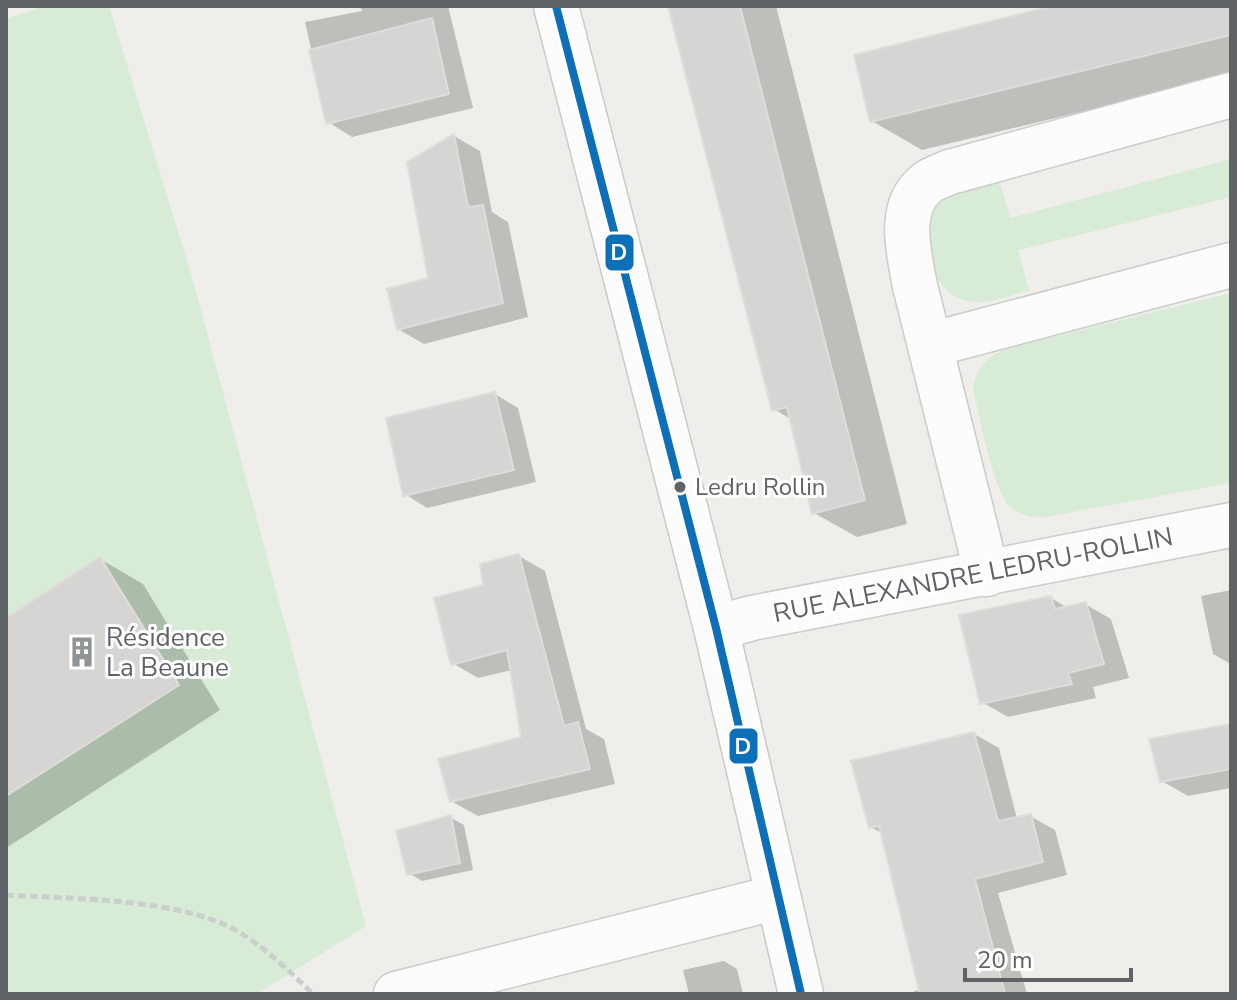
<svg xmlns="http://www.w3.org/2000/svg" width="1237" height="1000" font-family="'Nunito Sans',sans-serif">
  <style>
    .green { fill: #d8ebd6 }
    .shadow { fill: #0003 }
    .building { fill: #d6d5d3; stroke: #deddd9; stroke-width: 2 }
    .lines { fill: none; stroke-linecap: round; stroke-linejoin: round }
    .street-casing { stroke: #cbcccc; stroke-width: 47 }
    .secondary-casing { stroke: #cacacb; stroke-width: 47 }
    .path { stroke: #cacfcc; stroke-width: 5; stroke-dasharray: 8 4; stroke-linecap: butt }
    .street { stroke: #fdfcfc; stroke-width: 44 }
    .secondary { stroke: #fdfcfc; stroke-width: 44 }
    .bus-1-casing { stroke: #fff; stroke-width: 14 }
    .bus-1 { stroke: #0c6fb8; stroke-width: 8 }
    .bus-dot { fill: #5f6368; stroke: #fff; stroke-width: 3 }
    .labels { text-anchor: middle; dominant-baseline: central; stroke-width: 6; stroke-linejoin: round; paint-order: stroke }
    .bus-label { font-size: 24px; fill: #5f6368; stroke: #fff; text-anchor: start }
    .street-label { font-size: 26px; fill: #5f6368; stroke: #fff }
    .poi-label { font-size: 26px; fill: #5f6368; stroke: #fff; text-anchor: start }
    .line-badge { stroke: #fff; stroke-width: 3 }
    .badge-label { font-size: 22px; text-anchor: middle; font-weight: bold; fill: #fff }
  </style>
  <rect width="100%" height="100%" fill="#efeeea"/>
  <!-- green -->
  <path class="green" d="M44,6H109L192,277L366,926L257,994H6V19Z
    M1231,159V197L1018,250L1029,290C1012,295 992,303 974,302C940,299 928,266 929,238C929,222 927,209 939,197C948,188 984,180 998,176L1010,218Z
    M1231,293V483L1040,518C1029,516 1020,515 1011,508C994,494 979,414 973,389C977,368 985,358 1005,349Z"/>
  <!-- shadow -->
  <path class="shadow" d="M360,6H448L473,108L352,137L328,122L305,22L362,11Z
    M670,6H776L907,524L857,537L814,513L792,420L774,409Z
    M1063,6H1231V76L922,150L872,121Z
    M454,136L480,151L492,212L508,222L528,317L424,344L398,329L431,280Z
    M495,394L518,408L536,482L427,508L405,494Z
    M519,556L545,571L586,729L604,739L615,784L478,816L451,801L523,738L512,670L478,678L452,663L485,586Z
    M100,559L143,584L220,710L6,848V620Z
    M1231,590V664L1213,654L1201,596Z
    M1051,598L1068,608L1085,604L1111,619L1129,678L1093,687L1096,698L1008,717L982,702Z
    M1231,726V788L1188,796L1162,781Z
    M974,734L999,748L1017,819L1030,816L1055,830L1067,875L998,893L1027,994H915L914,991L921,990L883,834L871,827Z
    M451,818L464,825L473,870L422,881L409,873Z
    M724,961L737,969L743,994H689L683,970Z"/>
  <!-- building -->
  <path class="building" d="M668,6H740L865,500L812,514L787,407L772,411Z
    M1052,6H1231V35L870,122L854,55Z
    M432,18L449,94L326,124L309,50Z
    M454,134L468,207L483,205L503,303L397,330L387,289L428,278L407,162Z
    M495,392L514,470L403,496L386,418Z
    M519,554L564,726L578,722L590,769L450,802L438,759L521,737L507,650L451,665L434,598L483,585L480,564Z
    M100,557L179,685L6,796V618Z
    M1051,596L1055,609L1086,602L1104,664L1068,673L1072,684L980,704L959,615Z
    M1231,724V769L1160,782L1149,739Z
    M974,732L998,821L1031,814L1043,862L975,879L1005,994H920L879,826L869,828L851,761Z
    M451,815L460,863L407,875L396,831Z"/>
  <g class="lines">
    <!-- street casing -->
    <g class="street-casing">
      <path id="street" d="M930,345L1231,265
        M987,574L915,286C909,253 896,207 927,183C933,178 943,175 950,172L1231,95
        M716,628L752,618L1231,525
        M396,994L778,897"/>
    </g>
    <!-- secondary casing -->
    <g class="secondary-casing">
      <path id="secondary" d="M556,6L716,628L801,994"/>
    </g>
    <!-- path -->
    <path class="path" d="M6,895C72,899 187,898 242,934C268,950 291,973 313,994"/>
    <!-- street -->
    <use href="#street" class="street"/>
    <!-- secondary -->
    <use href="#secondary" class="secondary"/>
    <!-- bus-1 casing -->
    <g class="bus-1-casing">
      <path id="bus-1" d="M556,6L716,628L801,994"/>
    </g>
    <!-- bus-1 -->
    <use href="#bus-1" class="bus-1"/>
  </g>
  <!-- icons -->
  <defs>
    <g id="building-bare" transform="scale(2.4)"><path d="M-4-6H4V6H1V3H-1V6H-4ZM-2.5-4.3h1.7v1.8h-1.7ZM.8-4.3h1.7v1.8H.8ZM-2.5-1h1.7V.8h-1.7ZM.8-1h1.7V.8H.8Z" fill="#919496" stroke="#fff" stroke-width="2.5" paint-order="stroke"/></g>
  </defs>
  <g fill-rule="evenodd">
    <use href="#building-bare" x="82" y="652"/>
  </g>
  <!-- markers -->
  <circle class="bus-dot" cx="680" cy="487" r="7"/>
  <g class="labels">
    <!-- bus labels -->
    <g class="bus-label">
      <text x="695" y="487">Ledru Rollin</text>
    </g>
    <!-- street labels -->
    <g class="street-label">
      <text transform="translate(973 575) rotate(-11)">RUE ALEXANDRE LEDRU-ROLLIN</text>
    </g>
    <!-- poi labels -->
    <g class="poi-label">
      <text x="106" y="637">Résidence<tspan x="106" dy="30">La Beaune</tspan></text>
    </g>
  </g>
  <g class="line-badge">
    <rect x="604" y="233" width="31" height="39" rx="8" fill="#0c6fb8"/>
    <rect x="728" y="727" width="31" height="38" rx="8" fill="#0c6fb8"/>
  </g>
  <g class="badge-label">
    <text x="619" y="260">D</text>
    <text x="743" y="754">D</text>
  </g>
  <!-- border -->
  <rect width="1237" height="1000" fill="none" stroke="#5f6368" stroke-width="16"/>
  <!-- scale -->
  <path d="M965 968v12h166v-12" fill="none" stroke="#5f6368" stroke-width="4"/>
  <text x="977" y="968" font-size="24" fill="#5f6368" stroke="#ffffff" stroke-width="6" paint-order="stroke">20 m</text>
</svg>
